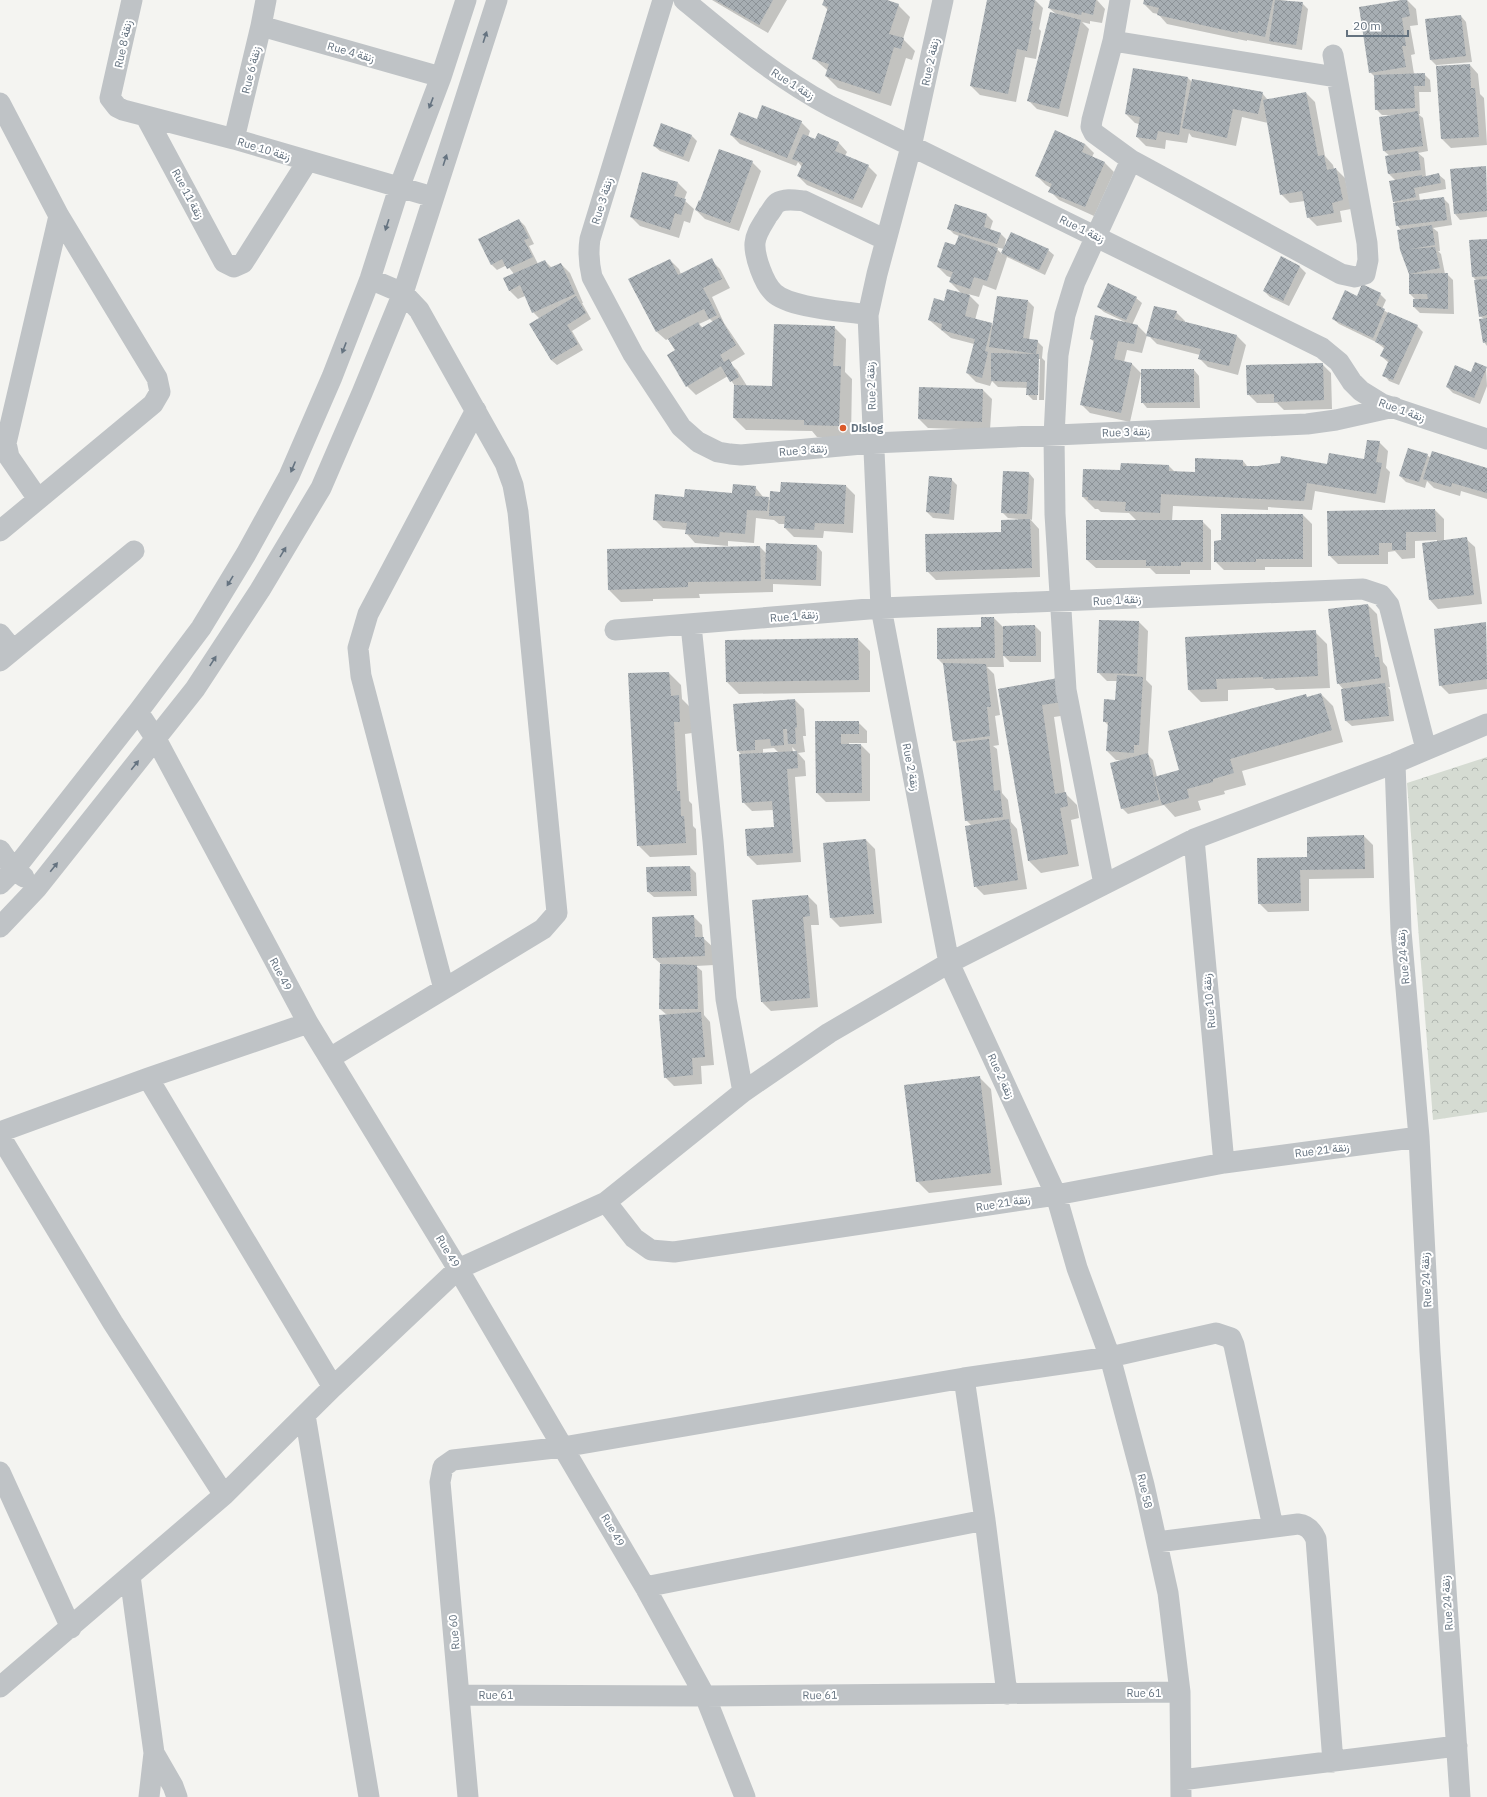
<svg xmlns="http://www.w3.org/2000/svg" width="1487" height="1797" font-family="'IBM Plex Sans',Vazirmatn,sans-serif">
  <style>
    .forest { fill: url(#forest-crowns) }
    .shadow { fill: #0003; fill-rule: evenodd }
    .building { fill: url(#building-cross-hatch) }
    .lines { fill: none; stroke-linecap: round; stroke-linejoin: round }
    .minor { stroke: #bfc3c6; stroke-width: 21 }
    .oneway { fill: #657380 }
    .poi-dot { fill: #db5a2a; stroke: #fff; stroke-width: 1.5 }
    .labels { text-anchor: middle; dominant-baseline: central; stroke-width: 4; stroke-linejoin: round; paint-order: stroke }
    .street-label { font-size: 11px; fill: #657380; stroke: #fff }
    .poi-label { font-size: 11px; font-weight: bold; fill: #657380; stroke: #fff; text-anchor: start }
  </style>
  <defs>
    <pattern id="forest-crowns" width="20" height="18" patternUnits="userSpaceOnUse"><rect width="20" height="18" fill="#d5dbd2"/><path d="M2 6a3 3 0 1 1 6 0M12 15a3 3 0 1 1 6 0" fill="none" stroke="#b0b6b0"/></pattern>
    <pattern id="building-cross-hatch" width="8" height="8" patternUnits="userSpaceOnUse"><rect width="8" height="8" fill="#a7aeb3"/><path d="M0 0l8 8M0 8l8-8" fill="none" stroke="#8c9297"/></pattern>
  </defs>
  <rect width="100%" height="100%" fill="#f4f4f1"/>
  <!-- forest -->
  <path class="forest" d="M1487,757V1112L1433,1120L1407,783Z"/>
  <!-- shadow -->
  <path class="shadow" d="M712,0H787L768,33Z
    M825,0H884L898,5L910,17L903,39L915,51L912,60L906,58L891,106L838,88L826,76L828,71L813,58L828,10L823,5Z
    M988,0H1035L1043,8L1039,29L1041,31L1036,59L1025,57L1016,102L980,95L971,86Z
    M1051,0H1097L1105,9L1102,23L1090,21V24L1082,22L1089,29L1068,117L1037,109L1028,100L1056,14L1049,8Z
    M1145,0H1281L1302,3L1308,9L1302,50L1247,40V41L1167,24L1158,14L1153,13L1144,4Z
    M1407,0L1416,9L1418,25L1410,26L1415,54L1411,55L1414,74H1424L1430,80L1431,92H1419L1420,114H1418L1423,118L1428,151L1418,153L1424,158L1426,177L1439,175L1445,180L1446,189L1419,194L1420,201L1443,198L1449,204L1452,225L1433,228L1438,232L1440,251H1438L1441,254L1445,274H1447L1453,280L1454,314L1420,313L1414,307L1416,300L1410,294V274L1402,231L1397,225L1396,204L1394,201L1396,181L1389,174L1390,156L1384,151L1391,115H1382L1376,109L1375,77L1370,72Z
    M1461,16L1466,22L1472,62L1437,65V66L1430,59Z
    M1470,65L1478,74L1480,94L1484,98L1487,145L1451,148L1442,139Z
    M1188,78L1192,82L1262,93L1268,100L1306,93L1315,102L1325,156L1333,165L1334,169H1336L1345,178L1351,209L1340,211L1342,222L1317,226L1308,217L1305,201L1290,203L1281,194L1268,123L1242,117L1236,146L1192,137L1189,133L1187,143L1166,140L1165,149L1146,146L1137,137L1139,124L1135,123L1126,114Z
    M758,120L801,122L810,131L808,137L816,140L839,143L847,152L845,156L868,166L877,175L862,208L807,185L798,176L802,167L798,162L796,166L740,144L731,135Z
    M1056,132L1085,144L1094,153L1092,157L1105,163L1114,172L1094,216L1059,200L1050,191L1051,188L1046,185L1037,176Z
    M691,135L697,141L689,162L660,151L654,146Z
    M752,162L761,171L739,231L705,219L696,210L701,202Z
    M1486,167L1487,217L1460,220L1455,214Z
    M678,183L687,192L684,200L694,209L690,223L684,221L679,238L640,226L631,217Z
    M955,205L987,215L993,221L990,230L1000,233L1006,239L1004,248L1048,250L1054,255L1045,275L1007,257L996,290L983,285L979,297L968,294L979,305L975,320L991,324L993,326L1028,301L1034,307L1029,340L1037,341L1043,347L1042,358L1045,361L1044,400H1033L1027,394L1028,388L998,387L992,381L990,386L976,382L967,373L974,344L951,338L929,320L945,302L962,294L950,282L952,278L947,276L938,267L956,246L959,236L954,234L948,228ZM995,247L1004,249L1002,254ZM1038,359H1040L1039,400H1037Z
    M519,220L525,226L534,244L529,246L538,264L545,261L552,268L561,264L570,273L583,303H582L591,319L572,331L583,350L557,365L551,360L540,319L533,312L525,296L518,299L509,290L514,274L507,265L497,270L491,264Z
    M1487,240V346L1484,342V319L1480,316L1477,281L1473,277Z
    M1281,258L1300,267L1306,273L1289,306L1270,297L1264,291Z
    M670,260L679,269L681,274L711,260L720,269L730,288L712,297L724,323L745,354L730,363L737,370L747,386L773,387L834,327L846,339L845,372L852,379L851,438L817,437L812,431L746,430L734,418L735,386L728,376L696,395L687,386L676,351L668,339L666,340L657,332ZM710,319L713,322L703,328L699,324Z
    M1380,294L1386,300L1382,309L1388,313L1417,326L1423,332L1399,385L1389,381L1384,375L1389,363L1381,356L1385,349L1376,342L1339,324L1333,319L1358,297Z
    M1136,298L1142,303L1132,325L1138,326L1147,335L1142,353L1127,350L1124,362L1132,364L1141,373L1130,422L1090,413L1081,404L1094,342L1091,339L1125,322L1104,312L1098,307Z
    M1176,312L1185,321V323L1237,336L1246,345L1238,375L1208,367L1199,358L1200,355L1157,344L1148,335Z
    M1322,364L1331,373L1332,409L1284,410L1277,403H1257L1248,394Z
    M1486,368L1487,386L1480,404L1453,393L1447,387Z
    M1194,370L1199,376L1200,408H1147L1142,402Z
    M983,390L992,399L990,430L928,428L919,419Z
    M1379,442L1388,451L1386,468L1390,472L1385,503L1315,491L1312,510L1268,507V510L1173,506L1172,521H1202L1211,530V570H1190V574H1156L1150,568H1096L1087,560L1137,521L1129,513L1101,512L1098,509H1095L1083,497L1121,471L1169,466L1175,472L1196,473L1243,461L1248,467L1328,465L1365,460Z
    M1427,455L1431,458L1487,469V499L1461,491L1460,496L1434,488L1427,481L1425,488L1406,482L1400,476Z
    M1029,473L1034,479L1032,520L1030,519L1039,529L1040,577L936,580L927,571L1002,533L1018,520V519L1008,518L1002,512Z
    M951,479L957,485L954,520L933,518L927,512Z
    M846,486L855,495L853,533L824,531L823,538L794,537L785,528V524H779L774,520L756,518L754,543L728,541V546L695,543L687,534V530L663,528L654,519L685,498L733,494L755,487L764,498L770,500L781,493Z
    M1435,510L1444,519V541L1466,539L1475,547L1482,604L1438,609L1430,600L1437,540L1415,541V558L1402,559L1395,551L1388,552V564H1338L1329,555Z
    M1303,515L1312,524V567H1265V570H1224L1215,561L1222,541Z
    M817,546L822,552L821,586L773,584V592L699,594L700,598L653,599V601L621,602L609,590L760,547L767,554Z
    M1368,605L1377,614L1383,662L1387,667L1390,687H1388L1390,690L1394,721L1352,726L1346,721L1344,690L1338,683Z
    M994,618L1004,628V627L1035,626L1041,632V662H1010L1003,655L1004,667H987L994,674L1000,715L995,716L999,745L993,746L997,749L1002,793L1008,800L1011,822L1017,829L1027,889L984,895L975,886L972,826L966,820L958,745L954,741L944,665L938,659V629L982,628Z
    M1139,622L1148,631L1146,680L1152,686L1148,755L1153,760L1157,777L1180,770L1305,695L1308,698L1321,694L1333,706L1343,742L1242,771L1246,785L1224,791L1225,794L1198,801L1201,810L1175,817L1164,805L1128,814L1122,808V760H1116L1107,751L1109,726L1104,721L1116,701L1117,681H1107L1098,672Z
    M1486,623L1487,689L1449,694L1440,685Z
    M1315,632L1327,644L1330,688L1276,690L1273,688L1228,690V701L1201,702L1189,690Z
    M858,639L870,651V692L739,694L727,682Z
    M669,673L681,685L682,699L691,708L692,733L685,734L689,801L692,804L693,826L696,829L697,855L650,857L638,845L629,674Z
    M1058,679L1074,714L1054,717L1065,793L1077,805L1079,818L1071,820L1079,866L1041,873L1029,861L999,689Z
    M795,700L804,709L806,736H803L805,752L798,753L805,761L806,776L795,777L801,862L757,865L748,856L775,828L774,810L752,811L743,802L742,755L738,751ZM792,747L797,752H793ZM774,748L779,753L763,754V749Z
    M816,722H858L867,731V743H849V745H861L870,754V801L826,802L817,793Z
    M1364,836L1373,845L1374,878L1309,879V911L1268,912L1259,903L1308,858Z
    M866,840L875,849L882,923L840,927L831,918Z
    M690,867L696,873L697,896L654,897L648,892L647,868Z
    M808,896L817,905L819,925H811L818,1007L771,1011L762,1002L753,901Z
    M693,916L702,925L703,938L713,947L714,965L696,966L702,971L704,1015L710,1022L714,1065L701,1066L702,1084L674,1086L665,1077L667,1015L660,1009L661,964L654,958Z
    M979,1077L991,1089L1002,1185L929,1193L917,1181Z"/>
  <!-- building -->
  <path class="building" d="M715,0H773L759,25Z
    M824,0H887L899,4L889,34L904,38L901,49L894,47L880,94L825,76L829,64L812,59L828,7L822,5Z
    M987,0H1035L1031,21H1033L1027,51L1017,49L1008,94L970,86Z
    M1050,0H1096L1093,15L1082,12L1081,15L1048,8Z
    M1144,0H1273L1265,37L1238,31V33L1157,15L1159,8L1143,4Z
    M1275,0L1303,2L1296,45L1269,41Z
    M1402,0H1407L1410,16L1402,18L1406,46H1402L1406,67L1369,73L1359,7Z
    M1050,12L1081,20L1059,109L1027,101Z
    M1461,15L1466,56L1430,60L1425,19Z
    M1470,64L1471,88H1475L1479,137L1441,139L1436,66Z
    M1133,68L1188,77L1179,135L1158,131L1156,140L1136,137L1140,117L1125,114Z
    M1425,73V86H1414L1415,108L1375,110L1374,75Z
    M1192,79L1263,92L1258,114L1233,109L1227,138L1182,128Z
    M1306,92L1318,156L1324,155L1327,170L1336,168L1343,200L1332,203L1334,213L1307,218L1302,191L1280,195L1263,100Z
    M762,105L802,121L787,158L730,135L739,112L757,119Z
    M1418,111L1423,146L1383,151L1379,117Z
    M661,123L692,135L683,157L653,146Z
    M1055,130L1085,144L1082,152L1105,162L1085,207L1048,192L1052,184L1035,176Z
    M818,133L839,142L835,151L869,165L853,200L797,176L803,163L792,159L803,134L815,139Z
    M719,149L753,161L730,223L695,210L699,200L700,201Z
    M1418,151L1421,170L1388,174L1385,156Z
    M1486,166L1487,211L1454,214L1450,169Z
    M642,172L678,182L674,196L686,199L681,215L675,213L670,230L630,217Z
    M1439,173L1441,183L1414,188L1416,197L1393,202L1389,181L1422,175V177Z
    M1444,197L1447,220L1396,226L1393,203Z
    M955,204L987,214L984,227L1001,233L997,244L947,229Z
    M519,219L529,238L524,240L533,257L507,269L502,259L491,265L478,239Z
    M1432,225L1435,245L1410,249L1435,247L1440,268L1409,274L1400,250L1397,230Z
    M1011,232L1049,249L1039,270L1001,253Z
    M959,235L998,248L987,281L974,277L970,289L949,282L953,272L937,267L945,242L955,245Z
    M1487,239V276L1472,277L1469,240Z
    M1281,256L1300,266L1283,301L1263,291Z
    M712,258L722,279L703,288L717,315L709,319L704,309L656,332L628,279L670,259L678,275Z
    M545,260L549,268L561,263L575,294L532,313L520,285L509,291L503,278Z
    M1448,273V309L1413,307V299H1428L1427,294H1409V274Z
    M1487,279V315L1479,317L1474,280Z
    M1108,283L1137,297L1126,320L1097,307Z
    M1362,284L1381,293L1376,305L1385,309L1373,338L1332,319L1345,290L1357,296Z
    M947,289L970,295L965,316L992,323L985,351L988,352L982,378L966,373L975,339L941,330L942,324L928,320L934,298L944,301Z
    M576,296L586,313L567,325L578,344L551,360L529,324Z
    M997,296L1028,300L1023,338L1038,340L1036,354L989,347Z
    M1154,306L1177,311L1174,319L1237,335L1229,366L1198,359L1201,349L1146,336Z
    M1388,312L1418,325L1393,380L1382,376L1389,360L1380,356L1385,346L1375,342Z
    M1095,315L1138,325L1134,344L1118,341L1114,359L1132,363L1121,413L1080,405L1094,340L1090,339Z
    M720,317L736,345L720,355L724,362L729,359L739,377L730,382L721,366L686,387L667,355L675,350L668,339L698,322L701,328Z
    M1487,318V342L1483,343L1479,319Z
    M774,324L835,326L833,366H841L839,426L804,425V420L733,418L734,385L772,386Z
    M991,353L1039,354L1038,395H1026L1027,382L991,381Z
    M1475,362L1487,367L1474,398L1446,387L1455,365L1471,372Z
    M1323,363L1324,400L1274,402V394L1247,395L1246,365Z
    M1141,369H1194V402L1141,403Z
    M919,387L983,389L982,422L918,419Z
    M1367,440L1380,441L1376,462L1382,463L1376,494L1307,483L1304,501L1161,494L1160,513L1125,511L1126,502L1088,500V497H1082L1083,469L1120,470L1121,463L1169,465V471L1195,472V458L1243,460V466H1258L1280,463L1281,456L1327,464L1329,453L1364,459Z
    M1408,448L1428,454L1419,482L1399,476Z
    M1432,451L1487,468V493L1452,483L1451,487L1423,479Z
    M1003,471L1029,472L1027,514L1001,513Z
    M929,476L952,478L949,514L926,512Z
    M781,482L846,485L844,524L815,523L814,530L784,528L785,516H769L770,491L780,492Z
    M733,484L756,486L755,496L769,497L767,511L747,510L745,534L720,532L719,537L685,534L687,523L653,520L655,494L684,497L685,489L732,493Z
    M1435,509L1436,532H1406V550H1392V543H1379V555L1328,556L1327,511Z
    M1221,514H1303V559H1256V562H1214V541L1221,540Z
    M1030,519L1032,568L926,572L925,534L1001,532V520Z
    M1086,520H1203V562H1181V566H1146V560H1086Z
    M1467,537L1474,595L1429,600L1422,543Z
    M766,543L817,545L816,580L765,579Z
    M760,546L761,581L688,582V587L608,590L607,549Z
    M1368,604L1375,657H1379L1381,678L1337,684L1328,609Z
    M981,617H994L995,658L937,659V628L981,627Z
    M1099,620L1139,621L1137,674L1097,673Z
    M1486,622L1487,679L1439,686L1434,629Z
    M1035,625L1036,656H1003V626Z
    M1316,630L1318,676L1263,679V677L1216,679L1217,689L1188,690L1185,637Z
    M858,638L859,680L726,682L725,640Z
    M943,663L986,664L991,707H987L990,736L953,741Z
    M669,672L671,696L679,695L680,722H674L677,791H680L681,816H684L686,843L637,846L628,673Z
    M1117,675L1143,677L1139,745H1134V753L1106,751L1108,722H1103L1104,699L1115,700Z
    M1058,678L1062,702L1042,705L1055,794L1066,792L1068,806L1060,808L1068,854L1028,861L998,689Z
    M1385,683L1389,716L1345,721L1341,689Z
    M1321,693L1332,730L1230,759L1234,773L1213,779V782L1187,789L1189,798L1162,805L1154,777L1179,770L1168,731L1306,694L1307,697Z
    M795,699L797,727L795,728L796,744H788L787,729H783L784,745L771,746L770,739L755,740V750L737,751L733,704Z
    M815,721H859V734H841V744H861L862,793H816Z
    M989,739L994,791L1000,790L1003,817L965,821L956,743Z
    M797,751L798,768L787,769L793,853L747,856L745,829L774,827L772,801L742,803L739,754Z
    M1148,753L1159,800L1121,809L1110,763Z
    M1009,819L1018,880L974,887L965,826Z
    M1364,835L1365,869L1300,870L1301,903L1258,904L1257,858L1307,857V837Z
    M866,839L874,914L830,918L823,843Z
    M690,866L691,891L647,892L646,867Z
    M808,895L810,916L803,917L810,998L761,1002L752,900Z
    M694,915L695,937H704L705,956L653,958L652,917Z
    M660,964L697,965L698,1009H659Z
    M701,1012L705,1057L692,1058L693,1075L664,1078L659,1015Z
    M980,1076L991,1173L916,1182L904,1085Z"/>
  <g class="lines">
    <!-- minor -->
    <path class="minor" d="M132,0L110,98L117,107L123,110L234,139L433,197
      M663,0L590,239C588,252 589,264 592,277L633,354L681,427L698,442L718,452L730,454L741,455L873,443L1307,424L1336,420L1394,407
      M684,0C731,39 776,77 830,106L1322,348L1339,362L1352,382L1361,391L1382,404L1487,439
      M943,0L911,147L877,274L868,315L881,608L949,963L1056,1195L1077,1268L1110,1357L1144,1485L1168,1593L1180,1692L1181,1797
      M261,26L441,77
      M1113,41L1336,77
      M0,103L59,216L157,378L160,392L153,404L0,531
      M146,117L224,262L234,267L243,263L307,162
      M234,139L261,26L266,0
      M1131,160L1341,274L1355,277L1365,274L1368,260L1367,243L1333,55
      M868,315C846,311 790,308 774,293C764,284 754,256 755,243C756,232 763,224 768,215C771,212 774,205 777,203C785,198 795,200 804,201L886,240
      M38,499L9,457L6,443L59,216
      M691,625L713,841L726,999L743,1092
      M615,630L881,608L1363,589L1381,595L1389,605L1426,749
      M0,634L13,650
      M0,661L134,551
      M138,712L156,739L308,1023L458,1269L645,1587L705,1696L745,1797
      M1395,763L1401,931L1419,1137L1430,1352L1460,1797
      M1194,839L1224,1163
      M0,850L14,870L24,877
      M0,884L14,870L138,712L201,628L246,554L289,476L332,377L370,279L399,188L441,77L466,0
      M1104,884L1066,690L1055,514L1054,436L1058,355L1065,315L1075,282L1131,160L1094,133L1091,127L1092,120L1113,41L1120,0
      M0,927L37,888L195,689L260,590L321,488L362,393L403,293L497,0
      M444,989L361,676L358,648L368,614L476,410
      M330,1058L543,929L557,913L518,512L513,485L505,463L419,310L403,293L370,279
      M148,1078L333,1387
      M0,1132L148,1078L308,1023
      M0,1136L113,1323L224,1495
      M606,1202L634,1238L651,1250L674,1252L1056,1195L1224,1163L1419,1137
      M964,1378L985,1520L1007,1694
      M305,1415L369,1797
      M0,1472L71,1628
      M1157,1542L1298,1524C1307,1525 1312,1530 1316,1539L1333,1762
      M130,1576L154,1753L149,1797
      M645,1587L985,1520
      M0,1687L224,1495L333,1387L458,1269L606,1202L743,1092L829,1033L949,963L1194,839L1395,763L1487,724
      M460,1695L705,1696L1180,1692
      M154,1753L173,1786L177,1797
      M1181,1780L1457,1746
      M468,1797L440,1482L443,1467L453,1460L563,1447L964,1378L1110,1357L1216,1333L1231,1338L1234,1345L1273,1527"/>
  </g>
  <!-- one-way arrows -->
  <defs><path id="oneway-solid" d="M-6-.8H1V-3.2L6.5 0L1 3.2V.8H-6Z"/></defs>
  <g class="oneway">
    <use href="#oneway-solid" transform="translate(485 37) rotate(-72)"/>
    <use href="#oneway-solid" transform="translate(431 103) rotate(111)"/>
    <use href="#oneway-solid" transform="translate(445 160) rotate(-72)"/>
    <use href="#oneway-solid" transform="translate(387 225) rotate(108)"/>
    <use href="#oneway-solid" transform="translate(344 348) rotate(111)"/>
    <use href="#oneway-solid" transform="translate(293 467) rotate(113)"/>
    <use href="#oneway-solid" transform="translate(283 552) rotate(-59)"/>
    <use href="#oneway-solid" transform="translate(230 581) rotate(121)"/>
    <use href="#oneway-solid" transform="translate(213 661) rotate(-57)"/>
    <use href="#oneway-solid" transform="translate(135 765) rotate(-51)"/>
    <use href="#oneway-solid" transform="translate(54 867) rotate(-51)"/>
  </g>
  <!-- markers -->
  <circle class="poi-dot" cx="843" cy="428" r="4"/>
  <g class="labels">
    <!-- street labels -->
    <g class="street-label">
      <text transform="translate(123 44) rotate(-78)">Rue 8 زنقة</text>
      <text transform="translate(351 52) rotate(16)">Rue 4 زنقة</text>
      <text transform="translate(930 62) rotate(-78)">Rue 2 زنقة</text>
      <text transform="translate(251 70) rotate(-76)">Rue 6 زنقة</text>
      <text transform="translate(793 84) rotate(32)">Rue 1 زنقة</text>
      <text transform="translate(264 149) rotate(17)">Rue 10 زنقة</text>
      <text transform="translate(188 194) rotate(62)">Rue 11 زنقة</text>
      <text transform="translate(602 201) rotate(-73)">Rue 3 زنقة</text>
      <text transform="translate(1082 229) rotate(26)">Rue 1 زنقة</text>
      <text transform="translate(871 386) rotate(-92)">Rue 2 زنقة</text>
      <text transform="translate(1402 410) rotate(20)">Rue 1 زنقة</text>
      <text transform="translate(1126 432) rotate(-2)">Rue 3 زنقة</text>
      <text transform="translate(803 450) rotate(-5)">Rue 3 زنقة</text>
      <text transform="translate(1117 600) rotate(-3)">Rue 1 زنقة</text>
      <text transform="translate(794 616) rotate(-5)">Rue 1 زنقة</text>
      <text transform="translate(911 767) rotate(79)">Rue 2 زنقة</text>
      <text transform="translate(1403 957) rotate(-95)">Rue 24 زنقة</text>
      <text transform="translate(281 974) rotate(62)">Rue 49</text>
      <text transform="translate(1209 1001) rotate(-95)">Rue 10 زنقة</text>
      <text transform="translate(1001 1076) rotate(65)">Rue 2 زنقة</text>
      <text transform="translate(1322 1150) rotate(-7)">Rue 21 زنقة</text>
      <text transform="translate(1003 1203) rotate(-9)">Rue 21 زنقة</text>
      <text transform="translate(448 1251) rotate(59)">Rue 49</text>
      <text transform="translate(1426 1280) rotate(-93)">Rue 24 زنقة</text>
      <text transform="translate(1145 1491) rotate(77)">Rue 58</text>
      <text transform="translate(613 1530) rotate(60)">Rue 49</text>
      <text transform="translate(1447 1603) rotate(-94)">Rue 24 زنقة</text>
      <text transform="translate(454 1632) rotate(-95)">Rue 60</text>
      <text x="1144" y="1693">Rue 61</text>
      <text x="496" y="1695">Rue 61</text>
      <text transform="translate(820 1695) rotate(-1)">Rue 61</text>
    </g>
    <!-- poi labels -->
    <g class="poi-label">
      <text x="851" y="428">Dislog</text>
    </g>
  </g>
  <!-- scale -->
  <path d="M1347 30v6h61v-6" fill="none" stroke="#657380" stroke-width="2"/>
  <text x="1353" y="30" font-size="12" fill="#657380" stroke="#ffffff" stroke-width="3" paint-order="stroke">20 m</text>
</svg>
